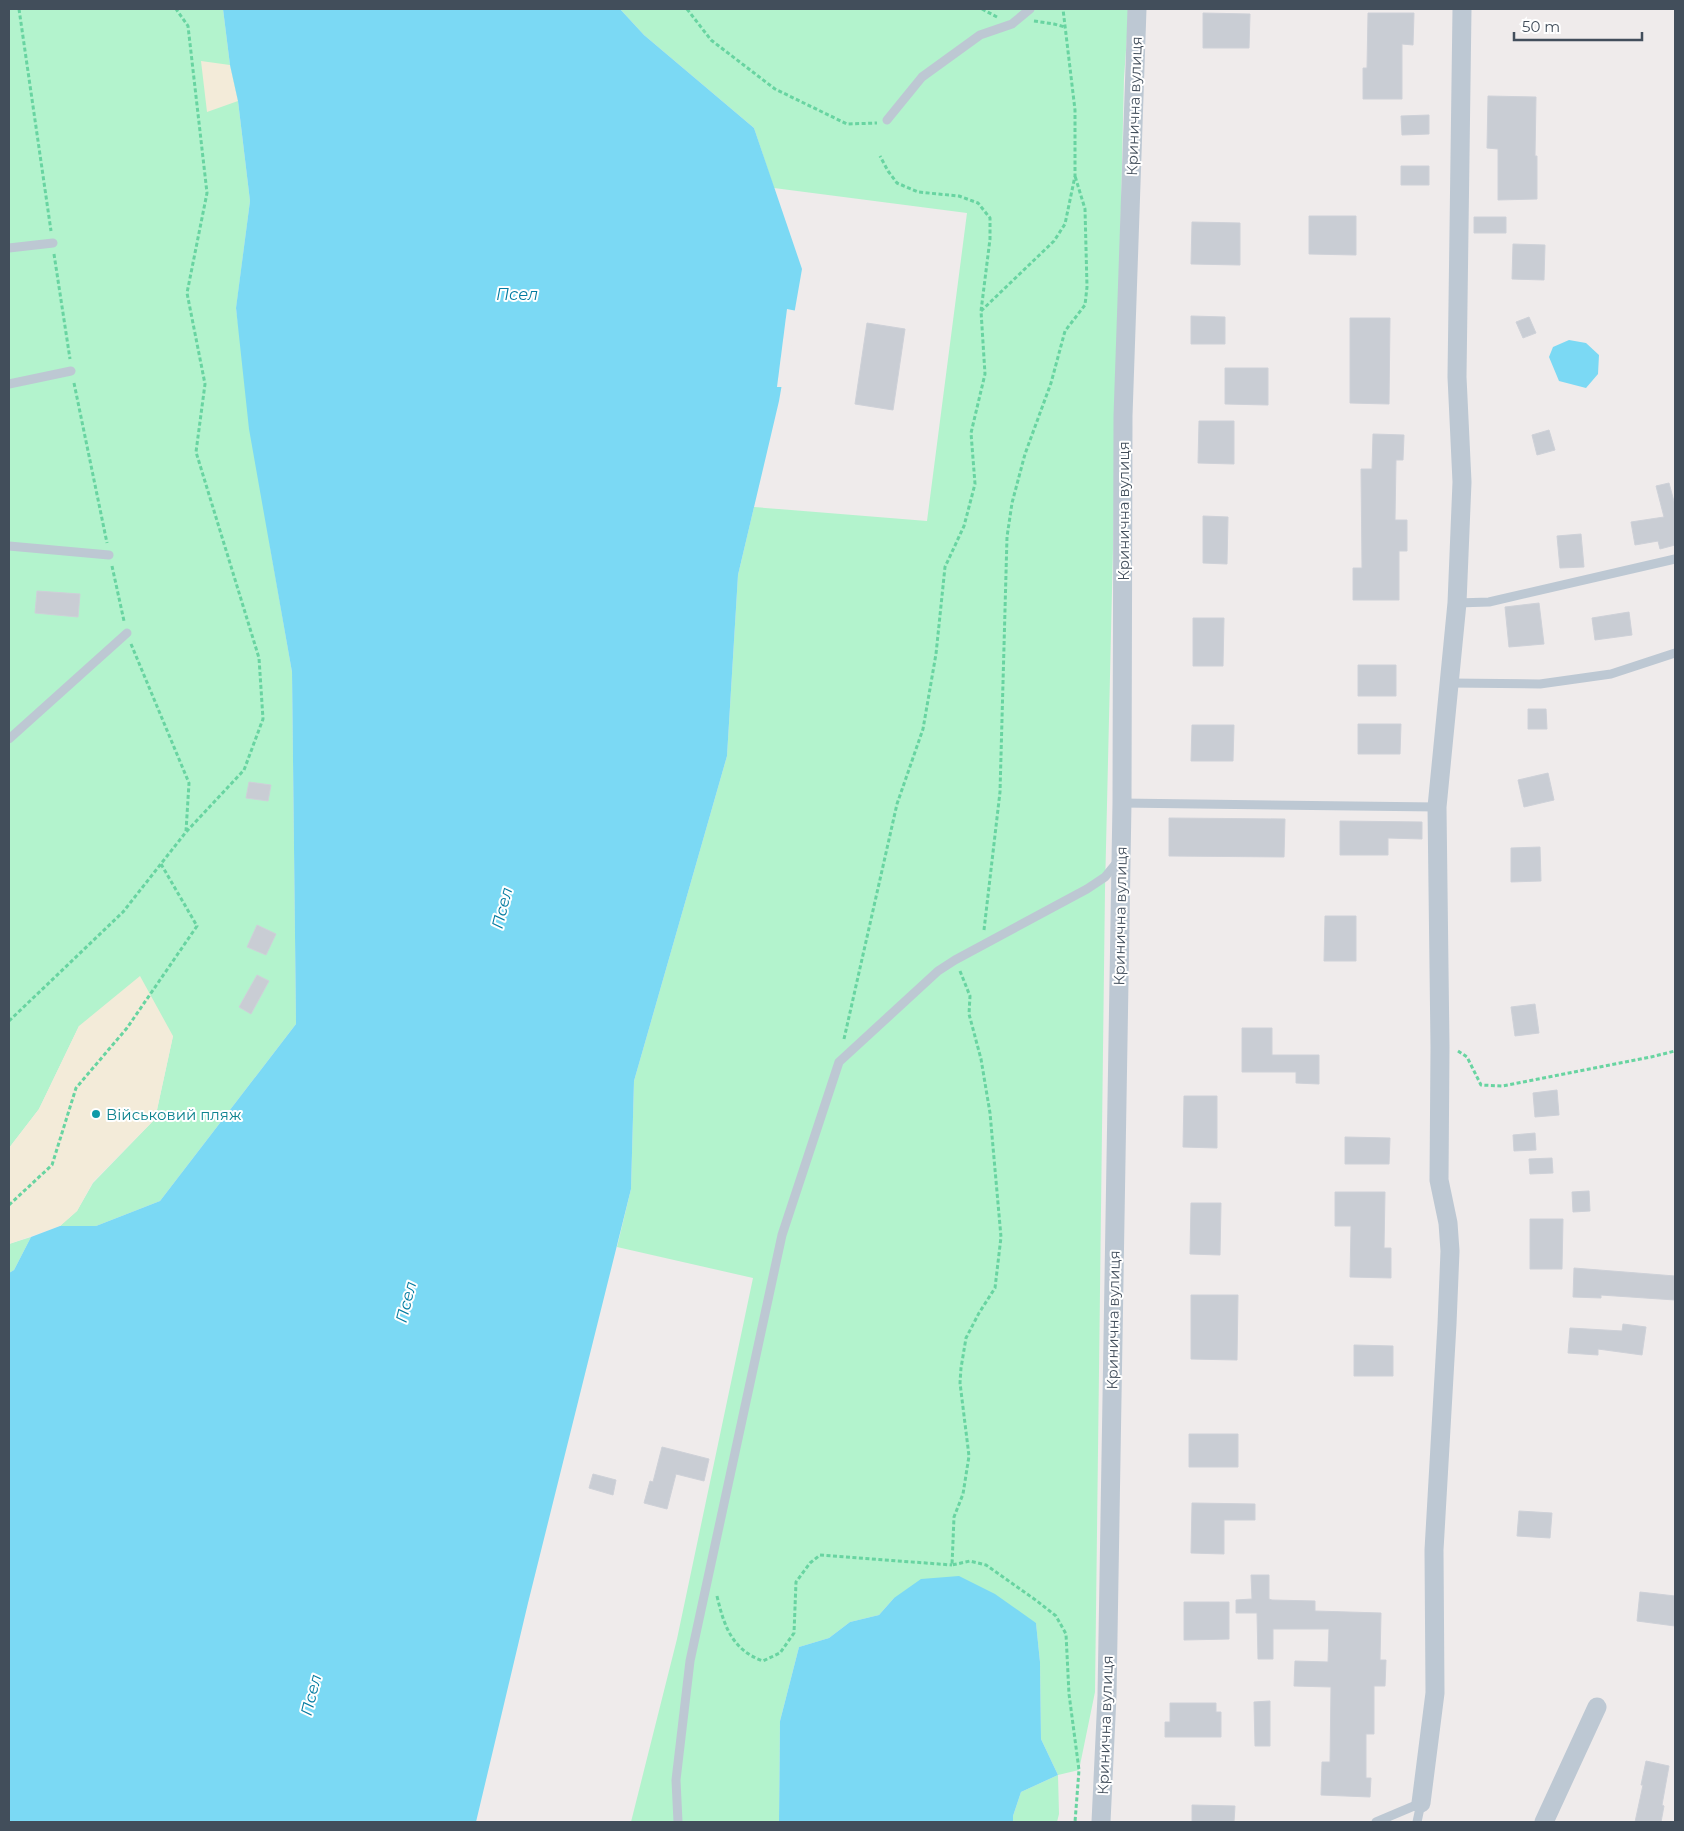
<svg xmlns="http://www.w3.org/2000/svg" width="1684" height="1831" font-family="Montserrat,sans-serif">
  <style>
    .green { fill: #b3f3cd }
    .sand { fill: #f3ebd9 }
    .water { fill: #7bd9f4 }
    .pier { fill: #efebeb }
    .building { fill: #c9cdd4; stroke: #ced1d8 }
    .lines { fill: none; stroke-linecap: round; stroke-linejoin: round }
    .path { stroke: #68d4a1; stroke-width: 3; stroke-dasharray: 4 2.5; stroke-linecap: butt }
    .service { stroke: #bdc8d3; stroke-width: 9 }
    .minor { stroke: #bdc8d3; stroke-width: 19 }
    .culture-dot { fill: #0f9aa8; stroke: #fff; stroke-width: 2 }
    .labels { text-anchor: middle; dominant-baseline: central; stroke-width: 4; stroke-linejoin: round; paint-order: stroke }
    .street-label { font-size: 15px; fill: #424e5b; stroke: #fff }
    .culture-label { font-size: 15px; fill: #0d838f; stroke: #fff; text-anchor: start }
    .water-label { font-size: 16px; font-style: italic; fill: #027ba0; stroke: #fff }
  </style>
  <rect width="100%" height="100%" fill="#efebeb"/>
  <!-- green -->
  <path class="green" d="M9,9H223L230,65L238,101L250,201L236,309L271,552L292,672L296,1024L160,1201L96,1226H60L77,1211L93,1183L155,1119L173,1036L79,1026L39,1109L9,1148Z
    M620,9H1129L1124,78L1105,890L1095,1692L1079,1770L1058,1775L1059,1814L1057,1822H1013V1816L1021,1792L1058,1775L1041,1739L1040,1662L1036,1623L894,1598L879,1615L850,1622L829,1638L799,1647L780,1721L779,1822H631L677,1639L753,1278L617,1247L631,1189L634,1081L727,756L738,575L754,507L927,521L967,213L774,188L754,128L644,35Z
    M31,1237L14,1270L9,1273V1244Z"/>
  <!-- sand -->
  <path class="sand" d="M201,61L230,65L238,101L207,112Z
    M140,976L173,1036L155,1119L93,1182L77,1211L60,1226L9,1244V1148L39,1109L79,1026Z"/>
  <!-- water -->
  <path class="water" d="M223,9H620L644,35L754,128L802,269L779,401L738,575L727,756L634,1081L631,1189L528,1603L476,1822H9V1273L14,1270L31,1237L60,1226H96L160,1201L296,1024L292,672L249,429L236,308L250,201L238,101L230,65Z
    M1569,340L1586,343L1599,355L1598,374L1586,388L1559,381L1549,357L1553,347Z
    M959,1576L995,1594L1036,1623L1040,1662L1041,1739L1058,1775L1021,1792L1013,1816V1822H779L780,1721L799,1647L829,1638L850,1622L879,1615L894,1598L921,1579Z"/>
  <!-- pier -->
  <path class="pier" d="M787,309L797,311L784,387H777Z"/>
  <!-- building -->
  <path class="building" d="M1203,13L1250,14L1249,48H1203Z
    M1368,13H1414L1413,45L1402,44V99H1363V68H1367Z
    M1488,96L1536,97L1535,156H1537V199L1498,200V149L1487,148Z
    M1429,115V134L1402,135L1401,116Z
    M1401,166H1429V185H1401Z
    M1309,216H1356V255L1309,254Z
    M1474,217H1506V233H1474Z
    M1192,222L1240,223V265L1191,264Z
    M1513,244L1545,245L1544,280L1512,279Z
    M1191,316L1225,317V344H1191Z
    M1529,317L1536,333L1523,338L1516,322Z
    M1350,318H1390L1389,404L1350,403Z
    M867,323L905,329L893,410L855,404Z
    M1225,368H1268V405L1225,404Z
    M1199,421H1234V464L1198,463Z
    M1549,430L1555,450L1537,455L1532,435Z
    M1373,434L1404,435L1403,460H1396L1395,520H1407V551H1399V600H1353V568H1362L1361,469H1372Z
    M1669,483L1675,505V545L1660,549L1658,541L1635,545L1631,522L1664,517L1656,486Z
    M1203,516L1228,517L1227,564L1203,563Z
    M1581,534L1584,567L1560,568L1557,536Z
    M37,591L80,594L78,617L35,613Z
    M1539,603L1544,644L1509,647L1505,607Z
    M1629,612L1632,635L1595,640L1592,618Z
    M1193,618H1224L1223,666H1193Z
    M1358,665H1396V696H1358Z
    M1528,709H1546L1547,729H1528Z
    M1358,724H1401L1400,754H1358Z
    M1192,725H1234L1233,761H1191Z
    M1548,773L1554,800L1524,807L1518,780Z
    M249,782L271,785L268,801L246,798Z
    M1169,818L1285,819L1284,857L1169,856Z
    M1340,821L1422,822V839L1388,838V855H1340Z
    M1540,847L1541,881L1511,882V848Z
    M1325,916H1356V961H1324Z
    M257,925L276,934L266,955L247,947Z
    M257,975L269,981L251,1014L239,1007Z
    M1535,1004L1539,1033L1515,1036L1511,1007Z
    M1242,1028H1272V1055H1319V1084L1296,1083V1072H1242Z
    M1557,1090L1559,1115L1535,1117L1533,1093Z
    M1184,1096H1217V1148L1183,1147Z
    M1535,1133L1536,1150L1514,1151L1513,1135Z
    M1345,1137L1390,1138L1389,1164H1345Z
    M1552,1158L1553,1173L1530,1174L1529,1159Z
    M1589,1191L1590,1211L1573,1212L1572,1192Z
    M1335,1192H1385L1384,1248H1391V1278L1350,1277L1351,1226H1335Z
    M1191,1203H1221L1220,1255L1190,1254Z
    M1530,1219H1563L1562,1269H1530Z
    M1574,1268L1675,1276V1300L1601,1295V1298L1573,1297Z
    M1191,1295H1238L1237,1360L1191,1359Z
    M1623,1324L1646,1327L1642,1355L1598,1349V1355L1568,1353L1570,1328L1622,1331Z
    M1354,1345L1393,1346V1376H1354Z
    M1189,1434H1238V1467H1189Z
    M662,1447L709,1459L704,1481L676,1474L667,1509L644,1503L650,1481L653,1482Z
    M593,1474L616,1480L613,1495L589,1488Z
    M1192,1503L1255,1504V1520H1224V1554L1191,1553Z
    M1519,1511L1552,1513L1550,1538L1517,1536Z
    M1251,1575H1269V1599L1272,1600L1315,1601V1611L1381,1613L1380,1660H1386L1385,1686H1374V1734H1366V1778H1371L1370,1797L1321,1795L1322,1762H1330L1331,1687L1294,1686L1295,1661L1328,1662L1329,1629H1273V1659H1258L1257,1613H1236V1600L1252,1599Z
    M1640,1592L1675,1596V1626L1637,1621Z
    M1184,1602H1229V1639L1184,1640Z
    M1270,1701V1746H1255L1254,1702Z
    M1170,1703H1216V1712H1221V1737H1165V1722H1170Z
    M1646,1761L1669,1766L1662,1805L1664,1806L1661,1822H1635L1643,1785H1641Z
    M1192,1805L1235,1806L1234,1822H1192Z"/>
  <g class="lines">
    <!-- path -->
    <path class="path" d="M19,9L51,231
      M687,9L711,40L775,89L847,124L877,123
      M982,9L997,17
      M1034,21L1054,24L1065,27
      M54,254L70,359
      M981,311L1054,241L1065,224L1075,176V110L1063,9
      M74,383L107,543
      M112,566L124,621
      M131,644L189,783L186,831
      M984,930L1000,792L1007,537L1012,503L1025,454L1051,383L1065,331L1085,305L1087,287L1085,209L1075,176
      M960,971L970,996L969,1014L981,1059L990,1113L1001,1237L995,1288L979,1313L966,1338L961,1368L960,1383L969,1456L963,1494L954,1517L952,1565L970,1561L986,1565L1037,1601L1056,1616L1066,1634L1069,1694L1079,1770L1075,1822
      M9,1021L123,912L186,832L244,770L263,719L259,658L196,452L205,384L187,293L207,193L188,26L176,9
      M844,1039L897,804L923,729L936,654L945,567L964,526L975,484L971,433L985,374L981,311L990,239V218L978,203L959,196L918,192L897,183L888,171L880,156
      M1458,1051L1467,1057L1481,1085L1503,1086L1651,1057L1675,1051
      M9,1205L52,1165L76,1088L127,1028L197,926L161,864
      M717,1596C724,1626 732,1650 763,1661L780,1653L794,1633L796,1582L810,1563L820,1555L952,1565"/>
    <!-- service -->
    <path class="service" d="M887,120L922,77L980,35L1012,24L1030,9
      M9,248L53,243
      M9,384L71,371
      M9,546L109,555
      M1457,603L1489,602L1675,559
      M1450,683L1540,684L1611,674L1675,653
      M9,739L127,633
      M1122,803L1437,807
      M678,1822L676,1780L690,1661L782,1235L839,1062L938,971L955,960L1087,889L1105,877L1118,861
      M1376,1822L1421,1803
      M1417,1822L1421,1803"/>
    <!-- minor -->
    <path class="minor" d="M1421,1803L1435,1693L1434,1550L1447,1324L1450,1251L1448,1223L1439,1180L1440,1047L1437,807L1457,603L1462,482L1457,377L1462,9
      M1101,1822L1107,1696L1122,803L1123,416L1137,9
      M1544,1822L1597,1707"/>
  </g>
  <!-- markers -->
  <circle class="culture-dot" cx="96" cy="1114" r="5"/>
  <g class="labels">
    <!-- street labels -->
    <g class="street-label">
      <text transform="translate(1134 106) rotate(-88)">Кринична вулиця</text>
      <text transform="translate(1123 511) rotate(-90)">Кринична вулиця</text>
      <text transform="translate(1120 916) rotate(-89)">Кринична вулиця</text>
      <text transform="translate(1113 1320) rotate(-89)">Кринична вулиця</text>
      <text transform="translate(1105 1725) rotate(-88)">Кринична вулиця</text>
    </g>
    <!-- culture labels -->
    <g class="culture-label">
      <text x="106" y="1114">Військовий пляж</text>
    </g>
    <!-- water labels -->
    <g class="water-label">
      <text x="517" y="294">Псел</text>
      <text transform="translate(502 908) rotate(-76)">Псел</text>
      <text transform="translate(406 1302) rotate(-76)">Псел</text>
      <text transform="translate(311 1695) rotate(-76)">Псел</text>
    </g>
  </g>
  <!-- border -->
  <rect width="1684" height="1831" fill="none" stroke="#424e5b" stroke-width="20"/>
  <!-- scale -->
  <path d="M1514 32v8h128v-8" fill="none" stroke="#424e5b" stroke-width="2.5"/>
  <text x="1522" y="32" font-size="15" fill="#424e5b" stroke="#ffffff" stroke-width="4" paint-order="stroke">50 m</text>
</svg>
